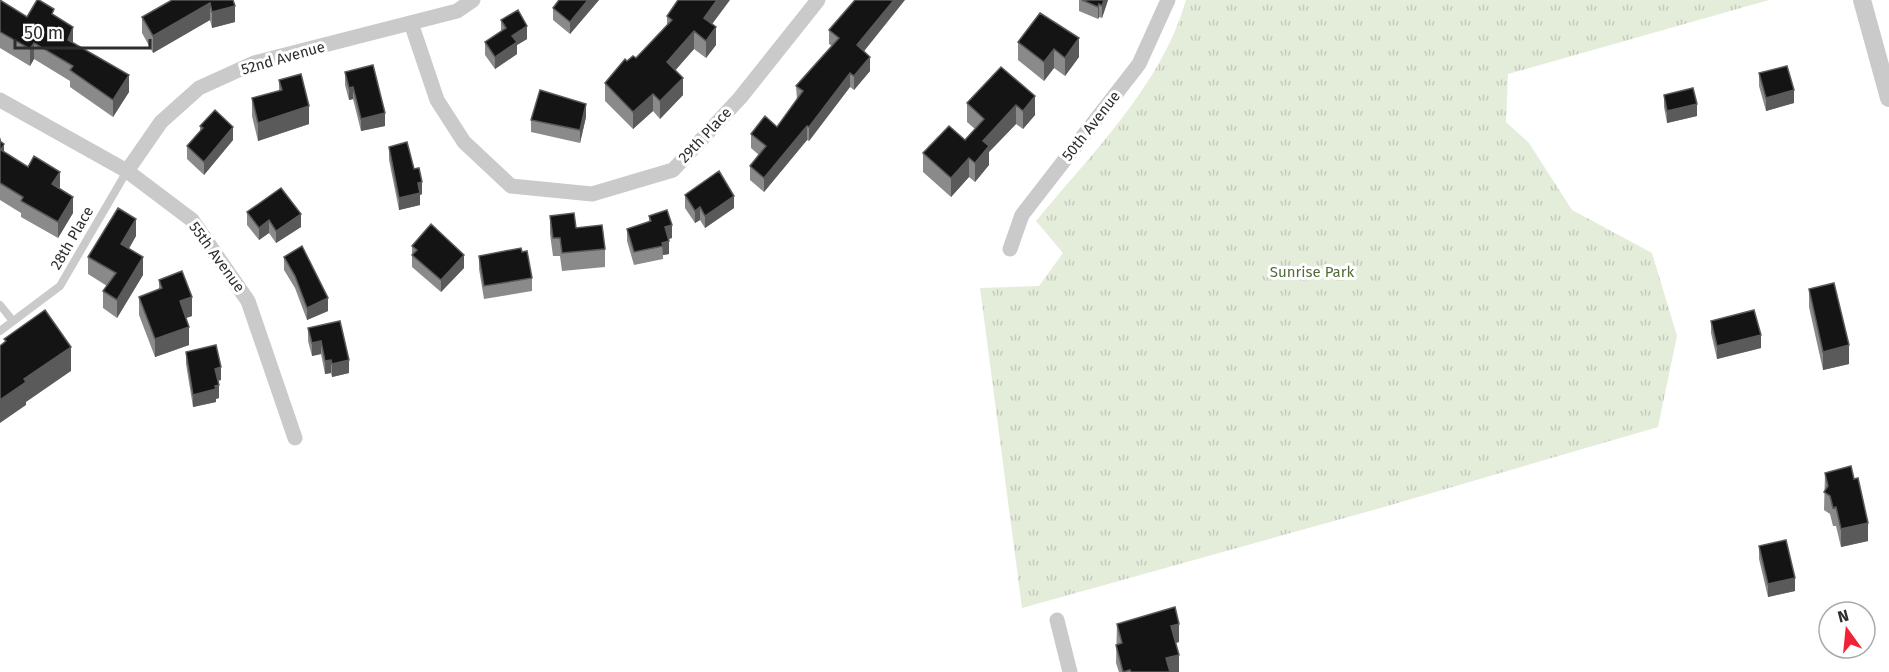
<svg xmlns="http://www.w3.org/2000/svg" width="1889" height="672" font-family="'Fira Sans',sans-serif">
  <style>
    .park { fill: url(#park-tufts) }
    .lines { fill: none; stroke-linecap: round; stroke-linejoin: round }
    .service { stroke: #cacaca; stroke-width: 8 }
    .minor { stroke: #cacaca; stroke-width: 15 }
    .tertiary { stroke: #cacaca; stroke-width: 18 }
    .wall { fill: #8a8a8a }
    .shaded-wall { fill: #5a5a5a }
    .building { fill: #141414; stroke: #5a5a5a; stroke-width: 1.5 }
    .labels { text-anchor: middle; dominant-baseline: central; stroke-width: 6; stroke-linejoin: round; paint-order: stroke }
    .street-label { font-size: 15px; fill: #2d2d2d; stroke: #fff }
    .park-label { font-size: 15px; fill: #516c38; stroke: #fff }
  </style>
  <defs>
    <pattern id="park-tufts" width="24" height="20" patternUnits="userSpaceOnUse" patternTransform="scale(1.5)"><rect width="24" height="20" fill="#e4ecda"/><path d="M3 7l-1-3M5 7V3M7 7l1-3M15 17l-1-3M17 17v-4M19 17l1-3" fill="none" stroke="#c4cbbb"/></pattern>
  </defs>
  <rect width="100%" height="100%" fill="#fff"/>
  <!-- park -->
  <path class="park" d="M1186,0H1769L1508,74L1506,122L1529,143L1572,210L1652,253L1677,336L1658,427L1377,509L1022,608L980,288L1039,286L1063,253L1036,221C1091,154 1162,85 1186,0Z"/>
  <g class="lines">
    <!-- service -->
    <path class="service" d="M0,305L13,321
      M0,331L60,286L127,171"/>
    <!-- minor -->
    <path class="minor" d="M411,23L437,100L464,142L511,186L592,194L673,170L740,98L818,0
      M0,100L127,171L192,220L248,301L295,438
      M127,171L161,122L199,88L254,63L457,11L473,0
      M1010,249L1022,215L1139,64L1168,0
      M1057,620L1070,672"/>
    <!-- tertiary -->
    <path class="tertiary" d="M1862,0L1889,98"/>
  </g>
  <!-- wall -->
  <path class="wall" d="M0,0L27,17L54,15L73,43L129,92L113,117L70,87V81L34,59L30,66L0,48Z
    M233,0L235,22L212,28L210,20L153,53L142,33V17Z
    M599,0L570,34L553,20V8Z
    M1079,0H1108L1102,18L1099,17L1098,19L1079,11Z
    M1040,13L1079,57L1065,76L1054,68L1044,81L1018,60V42Z
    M667,16L712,24L716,45L706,58L694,49L675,70L683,95L660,119L653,111L633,129L605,101V83L627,61L636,58L667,26Z
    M501,20L527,39L517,45V54L495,69L485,55V42L501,31Z
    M829,30L863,51L870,71L854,90L850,87L809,141L807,140L764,192L750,180V166L759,155L751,148V134L777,127L797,100L796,86L832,46L829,44Z
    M1001,67L1035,115L1023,129L1016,124L989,152V165L975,182L969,177L951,197L923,172V153L965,140L975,129L967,122V103Z
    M345,72L385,126L361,131L353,99L349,100L345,85Z
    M1759,73L1794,103L1766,111L1759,86Z
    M279,80L309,124L258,141L252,116V98L279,91Z
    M1664,95L1697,116L1667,123L1664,107Z
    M586,117L580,143L531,132V120Z
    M200,126L233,140L204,175L187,159V146L200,131Z
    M0,137L4,152L60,188L73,213L58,238L21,217V213L0,200Z
    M389,147L422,194L420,195V205L399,210L389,160Z
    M685,195L734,208L705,228L700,220L695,223L685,208Z
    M247,212L301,227L276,243L269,233L259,240L247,225Z
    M550,216L576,228L605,249V267L562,271L560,256H553L550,234Z
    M649,216L672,238L668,239L669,254L663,255V259L634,265L627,241V229L649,222Z
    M136,236L129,249L143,275L117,318L103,308V291L107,286L88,274V257Z
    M412,246L464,268L441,292L412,267Z
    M522,252L532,278V291L484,299L479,269V256Z
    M284,257L328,311L307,320L295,288L284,270Z
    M159,280L192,316L186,318L189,345L155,357L139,315V297L159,290Z
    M1809,289L1849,364L1823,370L1809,307Z
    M1711,321L1761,348L1717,359L1711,333Z
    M308,328L349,373L332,377L331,373L325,374L321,354L312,356L308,341Z
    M186,352L221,380L218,381L219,398L216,399V402L193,407L186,364Z
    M1825,473L1868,541L1841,547L1836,526H1833L1830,514L1824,510Z
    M1759,546L1795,591L1768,597L1759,559Z
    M1117,624L1179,642L1176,643L1179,672H1119L1116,663Z"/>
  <!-- shaded-wall -->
  <path class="shaded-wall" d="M588,0H599L570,34V22Z
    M717,0H730L704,35V18Z
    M894,0H905L857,60V45Z
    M1104,0H1108L1102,18V6Z
    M210,3V20L153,53V36Z
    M1099,4V17L1098,19V7Z
    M235,6V22L212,28V12Z
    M527,26V39L517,45V54L495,69V57L512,36Z
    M73,27V43L68,40Z
    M716,27V45L706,58V41Z
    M694,31V49L667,80V62Z
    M1079,38V57L1065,76V58Z
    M34,43V59L30,66V49Z
    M1054,49V68L1044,81V62Z
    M870,57V71L854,90V76Z
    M850,73V87L809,141V127Z
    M129,75V92L113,117V100Z
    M683,78V95L660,119V101Z
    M353,87V99L349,100V88Z
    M1794,90V103L1766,111V98Z
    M653,94V111L633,129V112Z
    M1035,96V115L1023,129V111Z
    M586,104V117L580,143V130Z
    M1697,104V116L1667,123V111Z
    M1016,105V124L989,152V165L975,182V163L983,141Z
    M309,106V124L258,141V123Z
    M385,113V126L361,131V119Z
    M807,126V140L764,192V178Z
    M233,127V140L204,175V162Z
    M1,138V149L4,144V161L0,156V140Z
    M969,158V177L951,197V178Z
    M60,172V188L52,184Z
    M422,182V194L420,195V205L399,210V198L418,183Z
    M734,196V208L705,228V216Z
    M73,197V213L58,238V222Z
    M700,207V220L695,223V211Z
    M301,214V227L276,243V231Z
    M136,219V236L121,261V244Z
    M269,220V233L259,240V228Z
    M672,225V238L665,240V227Z
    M669,241V254L663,255L662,243Z
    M464,255V268L441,292V280Z
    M143,257V275L117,318V300Z
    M192,297V316L180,320V301Z
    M328,298V311L307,320V308Z
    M189,327V345L155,357V339Z
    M1761,335V348L1717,359V346Z
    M321,341V354L312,356V343Z
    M1849,345V364L1823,370V352Z
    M71,347V371L26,402V405L0,423V400L24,379Z
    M331,360V373L325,374V361Z
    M349,360V373L332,377V364Z
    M221,367V380L215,381V369Z
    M219,385V398L216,399V402L193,407V395Z
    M1868,523V541L1841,547V529Z
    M1795,578V591L1768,597V584Z
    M1179,624V642L1171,644V626Z
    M1179,655V672H1166V658Z"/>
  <!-- building -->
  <path class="building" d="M0,0L27,17L37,0H39L54,9L52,14L73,27L68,40L129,75L113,100L70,70L73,66L34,43L30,49L0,32Z
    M172,0H233L235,6L212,12L210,3L153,36L142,17Z
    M559,0H588L570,22L553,8Z
    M678,0H717L704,18L716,27L706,41L694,31L667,62L683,78L660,101L653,94L633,112L605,83L625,59L627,61L633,56L636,58L672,20L667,16Z
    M855,0H894L857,45L870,57L854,76L850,73L809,127L807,126L764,178L750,166L766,146L751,134L765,116L777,127L803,91L796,86L839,38L829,30Z
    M1082,0H1104L1102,6L1099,4L1098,7Z
    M518,10L527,26L512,36L517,42L495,57L485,42L506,28L501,20Z
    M1040,13L1079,38L1065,58L1054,49L1044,62L1018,42Z
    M373,65L385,113L361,119L353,87L349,88L345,72Z
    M1787,66L1794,90L1766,98L1759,73Z
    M1001,67L1035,96L1023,111L1016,105L983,141L989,146L975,163L969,158L951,178L923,153L949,126L965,140L984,119L967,103Z
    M301,74L309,106L258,123L252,98L282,90L279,80Z
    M1693,88L1697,104L1667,111L1664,95Z
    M540,90L586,104L580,130L531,120Z
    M215,110L233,127L204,162L187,146L203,128L200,126Z
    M0,141L4,144L1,150L28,167L34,156L60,172L52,184L73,197L58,222L21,201L23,197L0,183Z
    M407,142L414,169L419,168L422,182L418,183L420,193L399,198L389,147Z
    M719,171L734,196L705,216L700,207L695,211L685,195Z
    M281,188L301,214L276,231L269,220L259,228L247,212Z
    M118,208L136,219L121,244L143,257L117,300L103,291L116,273L88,257Z
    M667,210L672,225L665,227L669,241L662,243L663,246L634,252L627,229L651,221L649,216Z
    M574,213L576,228L602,225L605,249L562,253L560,238H553L550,216Z
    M431,224L464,255L441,280L412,255L417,250L412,246Z
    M302,246L328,298L307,308L295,276L284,257Z
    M521,248L522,252L527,251L532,278L484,286L479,256Z
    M182,271L192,297L180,301L189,327L155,339L139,297L162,288L159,280Z
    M1834,283L1849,345L1823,352L1809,289Z
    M45,310L71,347L24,379L26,382L0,400V346L6,341L4,339Z
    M1754,310L1761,335L1717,346L1711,321Z
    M340,321L349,360L332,364L331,360L325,361L321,341L312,343L308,328Z
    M216,345L221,367L215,369L219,385L215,386L216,389L193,395L186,352Z
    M1851,466L1854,479L1858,478L1868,523L1841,529L1836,507L1833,508L1830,496L1824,492L1828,486L1825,473Z
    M1786,540L1795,578L1768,584L1759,546Z
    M1175,607L1179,624L1171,626L1179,655L1166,658L1170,672H1131L1130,670L1123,672L1116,645L1122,643L1117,624Z"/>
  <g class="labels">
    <!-- street labels -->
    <g class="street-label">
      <text transform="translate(283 58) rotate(-16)">52nd Avenue</text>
      <text transform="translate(1091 126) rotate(-52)">50th Avenue</text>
      <text transform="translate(705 135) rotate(-47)">29th Place</text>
      <text transform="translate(72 238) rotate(-60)">28th Place</text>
      <text transform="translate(217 257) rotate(54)">55th Avenue</text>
    </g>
    <!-- park labels -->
    <g class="park-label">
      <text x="1312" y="272">Sunrise Park</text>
    </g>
  </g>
  <!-- north arrow -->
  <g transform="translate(1847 630) rotate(345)"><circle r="28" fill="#ffffff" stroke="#ababab" stroke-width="1.5"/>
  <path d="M0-4.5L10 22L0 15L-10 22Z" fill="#f22236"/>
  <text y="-9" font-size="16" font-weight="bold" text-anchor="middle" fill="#2d2d2d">N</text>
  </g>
  <!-- scale -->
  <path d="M15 39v9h135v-9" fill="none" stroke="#2d2d2d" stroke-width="3"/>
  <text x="24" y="39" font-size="18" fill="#2d2d2d" stroke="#ffffff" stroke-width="4.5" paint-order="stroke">50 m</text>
</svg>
